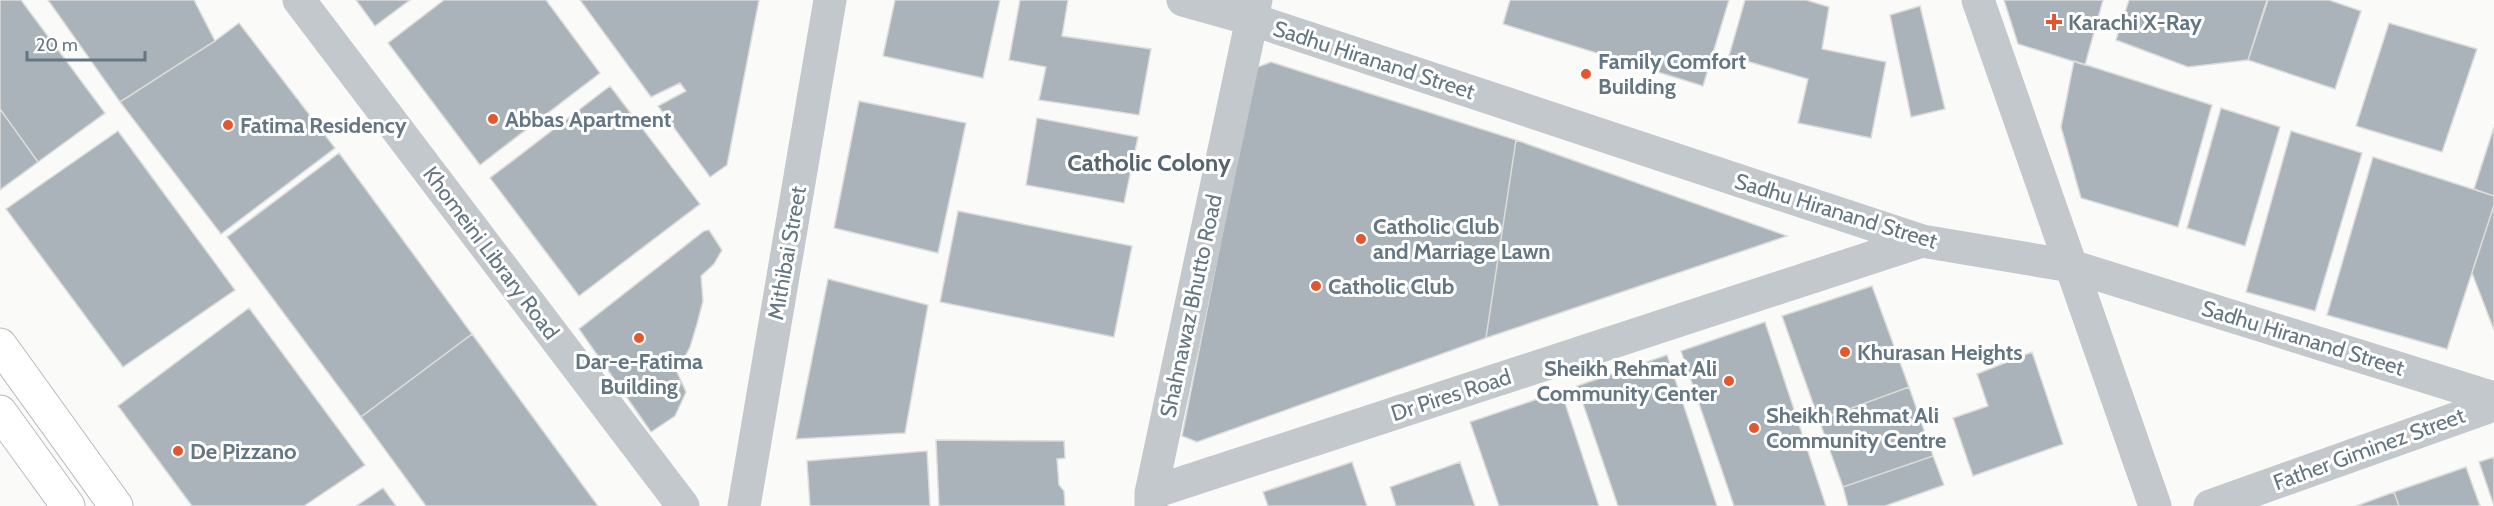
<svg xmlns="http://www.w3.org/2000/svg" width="2494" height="506" font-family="Cabin,sans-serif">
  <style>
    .building { fill: #aab3b9; stroke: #dcdcda; stroke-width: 1.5 }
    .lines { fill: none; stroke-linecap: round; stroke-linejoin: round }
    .major-casing { stroke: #b5babe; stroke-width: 35 }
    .minor { stroke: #c3c8cc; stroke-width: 33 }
    .major { stroke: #fff; stroke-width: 33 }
    .poi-dot { fill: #e4572e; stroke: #fff; stroke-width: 2 }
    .labels { text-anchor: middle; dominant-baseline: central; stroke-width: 6; stroke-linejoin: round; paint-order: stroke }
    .poi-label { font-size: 22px; font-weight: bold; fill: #657683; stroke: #fff; text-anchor: start }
    .street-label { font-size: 22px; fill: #657683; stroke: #fff }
    .neighbourhood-label { font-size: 24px; font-weight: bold; fill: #57646e; stroke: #fff }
  </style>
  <rect width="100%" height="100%" fill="#fafaf8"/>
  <!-- building -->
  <path class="building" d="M0,0H21L105,113L38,162L0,109Z
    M48,0H194L215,41L120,102Z
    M356,0H410L375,26Z
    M444,0H546L600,73L480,165L388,43Z
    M580,0H759L727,165L710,177L658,106L686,91L680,83L651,97Z
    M895,0H1000L983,78L883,56Z
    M1020,0H1068L1062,36L1151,49L1139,115L1039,100L1046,67L1009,60Z
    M1510,0H1729L1703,86L1503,24Z
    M1745,0H1806L1829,7L1822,49L1886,62L1871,138L1798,123L1808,79L1729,56Z
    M2004,0H2103L2085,65L2018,44Z
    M2129,0H2267L2248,60L2188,67L2116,40Z
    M2268,0H2329L2361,11L2335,89L2248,60Z
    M1920,6L1945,109L1911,117L1890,15Z
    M239,23L335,148L221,234L120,102L215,41Z
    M2389,23L2477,49L2442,152L2356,126Z
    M2074,61L2212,105L2178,227L2081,198L2061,127Z
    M1271,62L1516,140L1486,338L1197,442L1182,436L1255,68Z
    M610,86L700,204L579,296L490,178Z
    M859,101L966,123L938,253L834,228Z
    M2221,108L2280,127L2245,246L2187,228Z
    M0,109L38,162L0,190Z
    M1037,118L1138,137L1124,203L1026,185Z
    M2494,127V196L2474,189Z
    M118,131L235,290L123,367L6,209Z
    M2291,131L2362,153L2315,311L2246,292Z
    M1516,140L1787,236L1486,338Z
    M339,153L472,334L361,417L227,237Z
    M2373,157L2494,196V205L2447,349L2327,315Z
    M2494,205V330L2472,273Z
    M958,211L1132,246L1114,337L940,302Z
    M709,230L722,250L714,264L701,276L703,301L697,324L690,347L677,372L686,392L675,416L651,432L579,329L704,231Z
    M828,279L928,305L905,433L796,439Z
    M1872,286L1909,387L1819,420L1782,316Z
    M249,308L365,465L304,506H192L118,406Z
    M1765,322L1826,506H1734L1681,351Z
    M472,334L598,506H426L361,417Z
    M2032,352L2063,444L1973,476L1953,418L1988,406L1977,374Z
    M1667,355L1717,506H1618L1577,386Z
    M1909,387L1933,456L1843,487L1819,420Z
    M1561,391L1599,506H1499L1470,422Z
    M936,440L1064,441L1065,458L1057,459L1059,485L1064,491L1065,506H939Z
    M927,451L930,506H810L807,461Z
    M1933,456L1944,485L1885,506H1848L1843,487Z
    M2494,457V506L2479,462Z
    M1352,462L1367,506H1268L1263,492Z
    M1460,462L1475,506H1396L1390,487Z
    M2466,467L2480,506H2399L2394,492Z
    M383,488L396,506H356Z
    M2394,492L2399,506H2356Z"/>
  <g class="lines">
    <!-- major casing -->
    <g class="major-casing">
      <path id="major" d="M0,345L116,506
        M0,412L68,506"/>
    </g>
    <!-- minor -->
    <path class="minor" d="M299,0L683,506
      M1183,0L1251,19L1922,241L2071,266L2494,398
      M1978,0L2155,506
      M1151,493L1922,241
      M744,506L830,0
      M1151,506V493L1256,0
      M2210,506L2494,405"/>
    <!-- major -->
    <use href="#major" class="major"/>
  </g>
  <!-- markers -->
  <g class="poi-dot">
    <path d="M2051 13h6v6h6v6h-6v6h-6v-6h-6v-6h6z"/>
    <circle cx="1586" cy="74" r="6"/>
    <circle cx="493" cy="119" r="6"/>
    <circle cx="228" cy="125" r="6"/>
    <circle cx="1361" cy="239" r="6"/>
    <circle cx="1316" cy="286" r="6"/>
    <circle cx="639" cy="338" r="6"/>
    <circle cx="1845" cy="352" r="6"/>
    <circle cx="1729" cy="381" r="6"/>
    <circle cx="1754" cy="428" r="6"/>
    <circle cx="178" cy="451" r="6"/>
  </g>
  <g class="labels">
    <!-- poi labels -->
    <g class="poi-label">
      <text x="2068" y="22">Karachi X-Ray</text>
      <text x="1598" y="61">Family Comfort<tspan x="1598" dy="25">Building</tspan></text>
      <text x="505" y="119">Abbas Apartment</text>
      <text x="240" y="125">Fatima Residency</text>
      <text x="1373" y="226">Catholic Club<tspan x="1373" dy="25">and Marriage Lawn</tspan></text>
      <text x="1328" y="286">Catholic Club</text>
      <text x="1857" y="352">Khurasan Heights</text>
      <text x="639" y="361" text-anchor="middle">Dar-e-Fatima<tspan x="639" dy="25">Building</tspan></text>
      <text x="1717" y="368" text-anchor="end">Sheikh Rehmat Ali<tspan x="1717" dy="25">Community Center</tspan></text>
      <text x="1766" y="415">Sheikh Rehmat Ali<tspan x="1766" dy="25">Community Centre</tspan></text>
      <text x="190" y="451">De Pizzano</text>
    </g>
    <!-- street labels -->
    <g class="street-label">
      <text transform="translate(1374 60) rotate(18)">Sadhu Hiranand Street</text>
      <text transform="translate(1836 211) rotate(17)">Sadhu Hiranand Street</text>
      <text transform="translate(491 253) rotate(53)">Khomeini Library Road</text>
      <text transform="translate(787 253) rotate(-80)">Mithibai Street</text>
      <text transform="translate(1191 306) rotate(-78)">Shahnawaz Bhutto Road</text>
      <text transform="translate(2303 338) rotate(17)">Sadhu Hiranand Street</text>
      <text transform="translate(1451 395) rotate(-18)">Dr Pires Road</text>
      <text transform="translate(2369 449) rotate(-20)">Father Giminez Street</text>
    </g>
    <!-- neighbourhood labels -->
    <g class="neighbourhood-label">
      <text x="1149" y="162">Catholic Colony</text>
    </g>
  </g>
  <!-- scale -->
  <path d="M27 51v9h118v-9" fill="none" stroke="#657683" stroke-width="3"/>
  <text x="36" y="51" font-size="18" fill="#657683" stroke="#ffffff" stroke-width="4.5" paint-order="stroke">20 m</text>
</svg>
